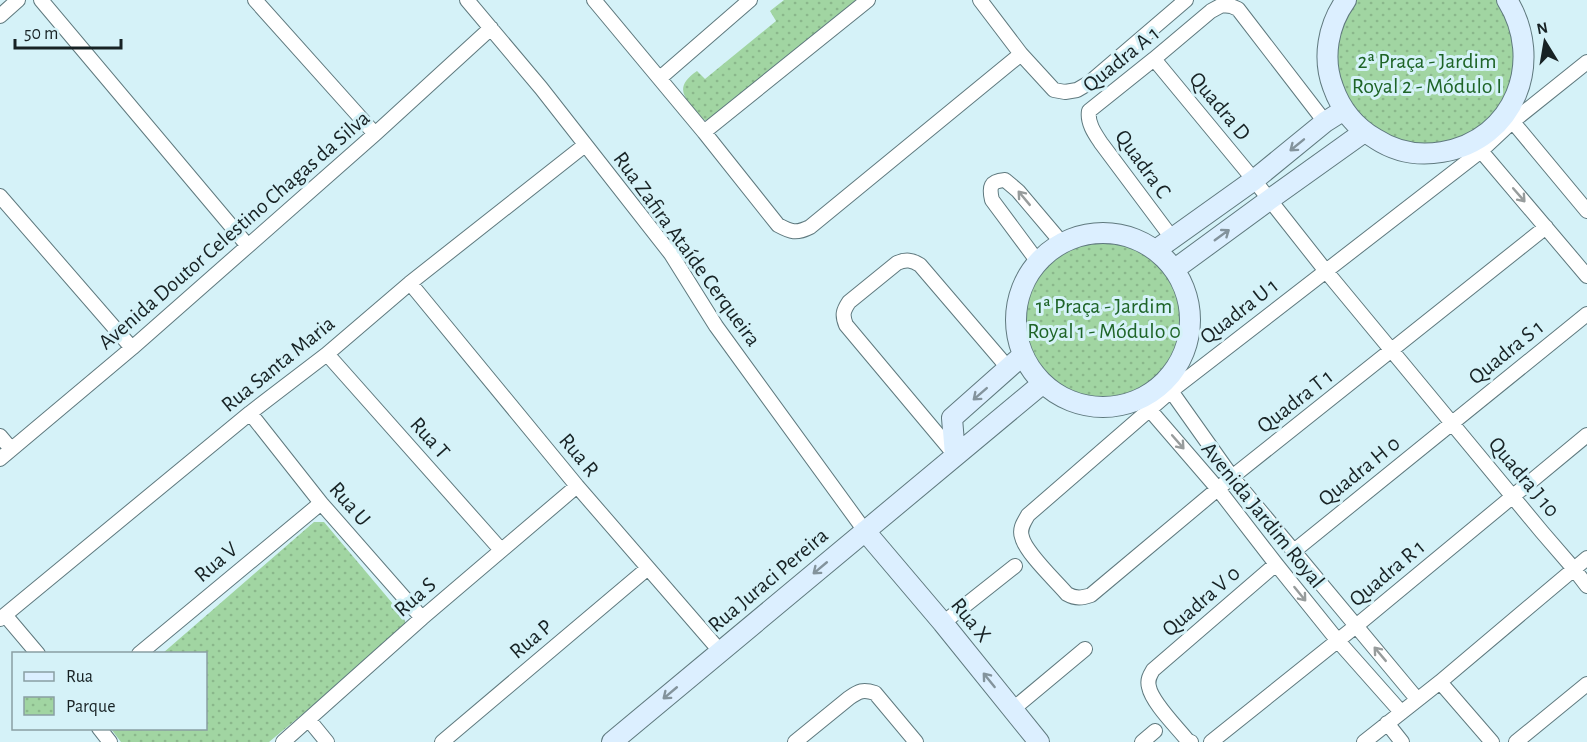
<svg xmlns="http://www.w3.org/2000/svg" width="1587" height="742" font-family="'Alegreya Sans',sans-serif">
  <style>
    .park { fill: url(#park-dots) }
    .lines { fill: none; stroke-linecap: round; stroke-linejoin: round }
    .street-casing { stroke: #5f797e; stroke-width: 16 }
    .secondary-casing { stroke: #5f797e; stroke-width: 22 }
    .street { stroke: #fff; stroke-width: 14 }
    .secondary { stroke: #dcefff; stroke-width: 20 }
    .oneway { stroke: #83939c }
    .oneway2 { stroke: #979c9c }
    .labels { text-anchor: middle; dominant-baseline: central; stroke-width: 6; stroke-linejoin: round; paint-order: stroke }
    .street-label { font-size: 22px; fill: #172224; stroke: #d5f2f8 }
    .park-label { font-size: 22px; fill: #1e6427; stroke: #d5f2f8 }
  </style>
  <defs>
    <pattern id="park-dots" width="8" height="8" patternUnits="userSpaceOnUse" patternTransform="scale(1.5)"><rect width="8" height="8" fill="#a1d5a2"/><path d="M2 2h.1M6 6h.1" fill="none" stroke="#8ab78b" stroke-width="1.8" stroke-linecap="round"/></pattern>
  </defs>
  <rect width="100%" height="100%" fill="#d5f2f8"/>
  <!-- park -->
  <path class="park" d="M784,0H866L707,121L703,119C688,100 670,90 697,71L705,79L776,21L770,11Z
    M1355,0H1500L1519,56L1509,97L1481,130L1442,146L1400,144L1363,122L1340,87L1335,45L1350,5Z
    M1022 319a82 82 0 1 1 164 0a82 82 0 1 1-164 0Z
    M314,522H324L404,617L406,628L269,742H121L111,729L206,728V654L163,653Z"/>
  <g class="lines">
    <!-- street casing -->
    <g class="street-casing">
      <path id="street" d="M41,0L248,246
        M255,0L375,134
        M467,0L541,88L671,254L716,326L865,531
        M594,0L704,132L778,225C791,232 796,234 810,227L1021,54
        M980,0L1021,54L1054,90L1065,92L1077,90L1089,83L1186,0
        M0,16L18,0
        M1154,59L1254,180L1325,270L1542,532L1574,569L1587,586
        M660,78L750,0
        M1508,116L1587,211
        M704,132L868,0
        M1477,144L1481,151L1587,276
        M0,196L132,348
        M1546,227L1232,477L1091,595C1082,598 1076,599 1067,594C1056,581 1025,552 1022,537C1019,529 1024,522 1028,515L1171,391L1481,151L1512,122L1587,62
        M1172,238L1101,143C1095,134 1087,123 1089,111L1154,59L1211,11L1222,5L1231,6L1238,9L1325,122
        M1038,262L992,200C989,187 990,181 1005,180L1018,191L1062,243
        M410,283L577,486L720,651
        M327,354L501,550
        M1166,380L1171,391L1232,477L1417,699
        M1139,399L1149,409L1218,489L1276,564L1338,641L1401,712
        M250,413L321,503L422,618
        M0,436L11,449
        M955,455L846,325C842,315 843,311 849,302L897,263C906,259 912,260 920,265L1009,369
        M0,459L132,348L375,134L491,28
        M1294,551L1587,314
        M5,615L38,654
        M0,619L250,413L327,354L410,283L585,145
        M943,623L1015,566
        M139,654L321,503
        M1440,682L1492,742
        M1013,709L1085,649
        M309,720L327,742
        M1387,723L1402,742
        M99,728L110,742
        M283,742L422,618L577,486
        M442,742L648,568
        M795,742L849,698C859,691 863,689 875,693L916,742
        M1142,742L1155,731
        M1191,742L1188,741C1178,728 1152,703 1149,687C1147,680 1150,675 1153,670L1276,564
        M1211,742L1356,626L1587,435
        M1364,742L1440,682L1587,558
        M1516,742L1587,684"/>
    </g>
    <!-- secondary casing -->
    <g class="secondary-casing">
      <path id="secondary" d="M1346,0C1328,25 1322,58 1333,87C1341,110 1355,127 1376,139C1396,152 1419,156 1442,152C1515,140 1545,61 1507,0
        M1016 320a87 87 0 1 1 174 0a87 87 0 1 1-174 0Z
        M1156,250L1254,180L1325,122L1344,110
        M1175,269L1269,200L1364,132
        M955,455L952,418L1023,355
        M865,531L943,623L1039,742
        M612,742L1043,383"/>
    </g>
    <!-- street -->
    <use href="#street" class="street"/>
    <!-- secondary -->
    <use href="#secondary" class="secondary"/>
  </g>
  <!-- one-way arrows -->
  <defs><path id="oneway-shaft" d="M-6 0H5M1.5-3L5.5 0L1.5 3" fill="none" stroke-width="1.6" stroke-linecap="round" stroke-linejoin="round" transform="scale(1.5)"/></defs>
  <g class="oneway">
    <use href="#oneway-shaft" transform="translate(1297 145) rotate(141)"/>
    <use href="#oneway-shaft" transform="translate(1222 235) rotate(-36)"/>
    <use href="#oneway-shaft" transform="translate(980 394) rotate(139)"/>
    <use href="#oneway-shaft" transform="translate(820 568) rotate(140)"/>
    <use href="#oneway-shaft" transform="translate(989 680) rotate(-129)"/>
    <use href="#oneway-shaft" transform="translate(670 693) rotate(140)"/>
  </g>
  <g class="oneway2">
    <use href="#oneway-shaft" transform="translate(1519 195) rotate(49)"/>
    <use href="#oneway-shaft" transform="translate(1024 198) rotate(-130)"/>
    <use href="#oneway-shaft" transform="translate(1178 442) rotate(49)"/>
    <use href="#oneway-shaft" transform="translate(1300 594) rotate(51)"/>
    <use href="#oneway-shaft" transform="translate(1380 654) rotate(-130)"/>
  </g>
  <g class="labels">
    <!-- street labels -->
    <g class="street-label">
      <text transform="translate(1121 59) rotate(-39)">Quadra A 1</text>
      <text transform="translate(1220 106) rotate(50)">Quadra D</text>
      <text transform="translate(1143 164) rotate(54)">Quadra C</text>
      <text transform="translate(234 230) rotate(-41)">Avenida Doutor Celestino Chagas da Silva</text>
      <text transform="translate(687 249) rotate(54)">Rua Zafira Ataíde Cerqueira</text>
      <text transform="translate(1239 311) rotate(-38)">Quadra U 1</text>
      <text transform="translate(1506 352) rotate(-39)">Quadra S 1</text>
      <text transform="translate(278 364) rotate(-39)">Rua Santa Maria</text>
      <text transform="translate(1295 401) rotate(-38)">Quadra T 1</text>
      <text transform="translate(430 438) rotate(48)">Rua T</text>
      <text transform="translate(579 455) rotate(50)">Rua R</text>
      <text transform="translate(1359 471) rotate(-39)">Quadra H 0</text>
      <text transform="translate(1524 477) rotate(50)">Quadra J 10</text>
      <text transform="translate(350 504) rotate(49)">Rua U</text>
      <text transform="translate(1263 515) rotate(51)">Avenida Jardim Royal</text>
      <text transform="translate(216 562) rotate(-40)">Rua V</text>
      <text transform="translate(1387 573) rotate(-40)">Quadra R 1</text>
      <text transform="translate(768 580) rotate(-40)">Rua Juraci Pereira</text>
      <text transform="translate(415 597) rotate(-41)">Rua S</text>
      <text transform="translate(1201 601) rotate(-41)">Quadra V 0</text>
      <text transform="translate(971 620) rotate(51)">Rua X</text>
      <text transform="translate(531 639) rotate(-40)">Rua P</text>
    </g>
    <!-- park labels -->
    <g class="park-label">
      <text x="1427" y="61">2ª Praça - Jardim<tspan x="1427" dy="25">Royal 2 - Módulo I</tspan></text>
      <text x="1104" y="306">1ª Praça - Jardim<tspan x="1104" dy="25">Royal 1 - Módulo 0</tspan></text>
    </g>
  </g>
  <!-- legend -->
  <rect x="12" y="652" width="195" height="78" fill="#d5f2f8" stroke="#899fa3" stroke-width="1.5"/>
  <rect x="24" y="672" width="30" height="9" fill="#dcefff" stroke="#899fa3" stroke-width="1.5"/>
  <text x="66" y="682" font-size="18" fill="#172224">Rua</text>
  <rect x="24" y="697" width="30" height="18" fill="url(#park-dots)" stroke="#899fa3" stroke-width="1.5"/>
  <text x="66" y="712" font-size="18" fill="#172224">Parque</text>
  <!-- north arrow -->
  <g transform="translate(1545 42) rotate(349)" stroke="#d5f2f8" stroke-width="4.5" paint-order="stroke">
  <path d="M0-4.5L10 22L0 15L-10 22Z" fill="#172224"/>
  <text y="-9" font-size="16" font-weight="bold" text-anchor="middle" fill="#172224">N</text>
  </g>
  <!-- scale -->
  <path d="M15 39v9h106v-9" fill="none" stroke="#172224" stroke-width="3"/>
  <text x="24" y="39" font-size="18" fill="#172224" stroke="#d5f2f8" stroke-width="4.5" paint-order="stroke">50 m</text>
</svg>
